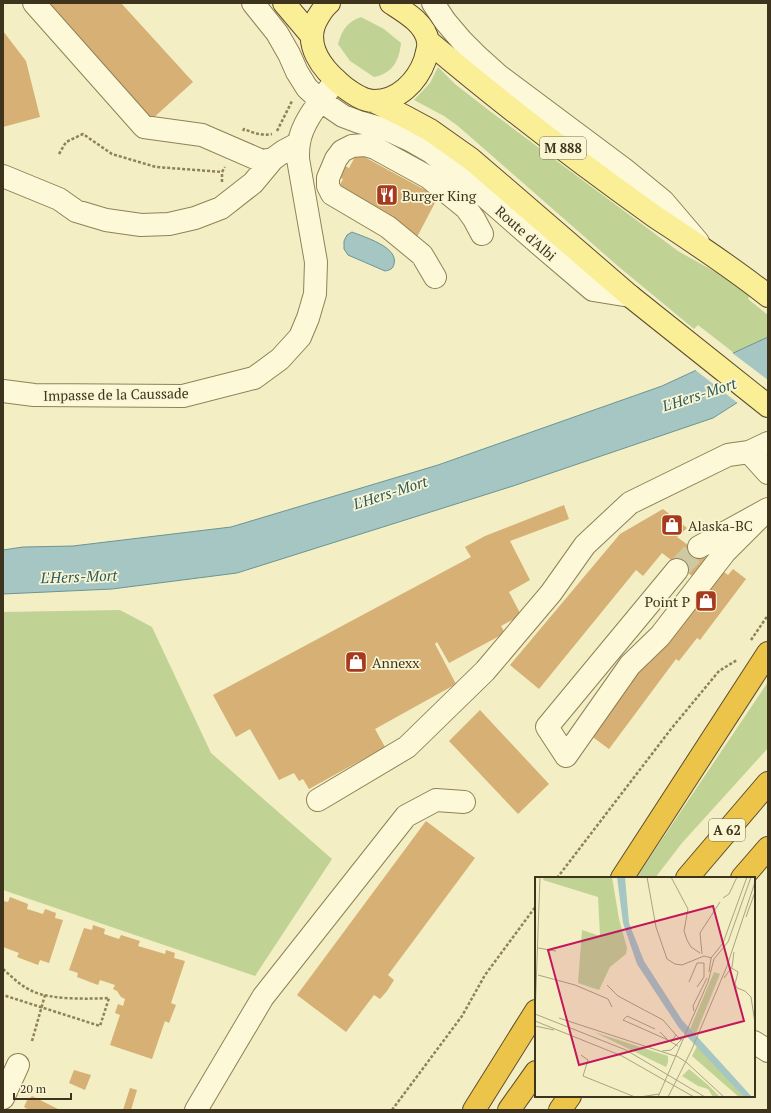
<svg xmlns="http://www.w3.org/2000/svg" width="771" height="1113" font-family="'PT Serif',serif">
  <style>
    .green { fill: #c0d395 }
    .water { fill: #a5c6c2; stroke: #6b9593 }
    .pier { fill: #f3eec3 }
    .building { fill: #d6b074 }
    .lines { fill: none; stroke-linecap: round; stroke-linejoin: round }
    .minor-tunnel { stroke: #cfc9a2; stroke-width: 22; stroke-dasharray: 22 11; stroke-linecap: butt }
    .minor-casing { stroke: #908157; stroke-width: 24 }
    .major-casing { stroke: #5e4d2c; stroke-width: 24 }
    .highway-casing { stroke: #5e4d2c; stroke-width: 24 }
    .path { stroke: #908157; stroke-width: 2.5; stroke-dasharray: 3 2; stroke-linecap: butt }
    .minor { stroke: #fdf9d8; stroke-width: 22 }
    .major { stroke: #faef97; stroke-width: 22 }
    .highway { stroke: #ecc44a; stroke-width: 22 }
    .labels { text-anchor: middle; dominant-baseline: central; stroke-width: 3.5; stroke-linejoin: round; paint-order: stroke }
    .shield { fill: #faf6d4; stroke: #766e54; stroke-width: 1 }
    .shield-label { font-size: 13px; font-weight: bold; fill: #3e341d }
    .poi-label { font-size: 14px; fill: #3e341d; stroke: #faf6d4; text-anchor: start }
    .street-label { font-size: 14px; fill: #3e341d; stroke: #faf6d4 }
    .water-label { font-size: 15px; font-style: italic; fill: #2a5960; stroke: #faf6d4 }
    .inset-road { fill: none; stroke: #aba481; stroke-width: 1 }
    .view { fill: #c2185b; fill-opacity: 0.15; stroke: #c2185b; stroke-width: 2 }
    .inset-edge { fill: none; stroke: #3e341d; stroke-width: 2 }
  </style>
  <rect width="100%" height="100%" fill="#f3eec3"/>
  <!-- green -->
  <path class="green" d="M361,17L384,29L401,43C399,61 393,73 374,77L350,61L338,44C342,30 347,22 361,17Z
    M438,67L455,84L491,112L678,251L717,273L750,296L748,299L768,315V337L734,353L698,325L694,329L619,267L458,126L444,116L414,100L430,83Z
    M120,610L152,627L211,753L332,859L255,976L3,890V612Z
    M768,682V748L682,843L655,878H636Z"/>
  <!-- water -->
  <path class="water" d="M352,232C364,237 399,247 394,264C393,269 390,270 385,271L348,255L344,249V241L347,235Z
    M768,337V383L713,418L513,486L237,573L112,589L3,594V550L23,547L73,546L231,527L438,465L662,386Z"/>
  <!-- pier -->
  <path class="pier" d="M731,352L768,380V385L739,404L694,369Z"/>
  <!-- building -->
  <path class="building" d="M47,3H121L193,82L151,120Z
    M3,31L26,61L40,117L3,127Z
    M357,153L438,197L417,237L336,192L343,179L334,174L340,163L349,168Z
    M564,505L569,519L510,541L530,580L509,592L521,615L501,626L505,633L449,663L437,642L435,644L456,684L375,729L385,747L309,789L303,779L299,781L294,773L279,780L250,729L236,737L213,695L471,557L465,547L485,536Z
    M663,509L687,528L677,537L710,561L696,579L662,553L643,576L636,570L539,689L510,665L620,534Z
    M720,569L728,575L733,569L746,579L700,640L697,638L679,661L676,659L609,749L590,735L647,659L650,662Z
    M480,710L549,784L518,814L449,741Z
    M426,821L475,858L388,975L394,980L387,991L380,999L374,995L346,1032L297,995Z
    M10,897L28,904L27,909L43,914L45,909L56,913L55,918L63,920L49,963L40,960L38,965L17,957L19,953L3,947V901L8,902Z
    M93,925L105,929L104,934L119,939L121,935L140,941L138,946L165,954L166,950L175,953L174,958L185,961L171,1003L176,1005L169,1023L165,1021L152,1059L110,1045L120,1015L115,1013L118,1004L123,1006L125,999L121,997L117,991L113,989L115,985L100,980L98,985L77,977L78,973L69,970L84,928L92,930Z
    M74,1070L91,1075L85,1090L69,1083Z
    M130,1088L137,1090L131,1110H123Z
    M32,1096L58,1109V1110H29L24,1107L28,1098L29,1099Z"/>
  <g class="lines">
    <!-- minor-tunnel -->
    <path class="minor-tunnel" d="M677,570L699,547"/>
    <!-- minor casing -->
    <g class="minor-casing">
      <path id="minor" d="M34,3L144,127L202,135L262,161L273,159L284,151L299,143
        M253,3L277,33L289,54L297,72L307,88L321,101L343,116L359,122L388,130L410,140L431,152L458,173L539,244L593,290L630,296
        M433,3L445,21L462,41L478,57L498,75L624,169L663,201L698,242
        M3,176L59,199L76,211L106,220L141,225L169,224L195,218L221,208L253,183L273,159
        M435,277L422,255L388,227L332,194L328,186V178L336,159L342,151L352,146L365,145L375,148L428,177L466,208L474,219L482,234
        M3,391L34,395L183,396L254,378L280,359L300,337L308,318L315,294L316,262L298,159C298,154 298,148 299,143C302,121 323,98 336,80
        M768,443L749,452L768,473
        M677,570L547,727L566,756L630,665L660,636L725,552L768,509L699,547
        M318,800L407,747L485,671L551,593L585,545L630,503L728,455L749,452
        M754,1042L768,1051
        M3,1098L18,1065
        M196,1110L263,997L406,816L436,800L464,802"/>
    </g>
    <!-- major casing -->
    <g class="major-casing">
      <path id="major" d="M284,3L311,35
        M329,3C324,7 321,12 318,17C301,44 323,70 344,87C352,93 363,101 374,101C398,101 417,82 425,60C426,55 429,47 428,42C426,24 405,12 391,3
        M429,42C501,103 577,161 654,216C693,242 732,267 768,296
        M373,101L404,116L430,130L471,159L630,296L768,406"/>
    </g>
    <!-- highway casing -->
    <g class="highway-casing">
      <path id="highway" d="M622,878L768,653
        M687,878L768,783
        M742,878L768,848
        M474,1110L536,1011
        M509,1110L536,1072
        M560,1110L570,1096"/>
    </g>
    <!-- path -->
    <path class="path" d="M243,131L244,129C254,133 261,136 272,134
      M277,131L292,101
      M59,154L66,142L83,134L112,154L156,167L222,172
      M222,182V172L225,167
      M751,640L768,615
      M557,878L671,729L719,671L737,660
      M3,969C12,977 21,986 32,991C51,1000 88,999 109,998L100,1026L3,995
      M32,1041L45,995
      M392,1110L462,1016L485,975L536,906"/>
    <!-- minor -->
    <use href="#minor" class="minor"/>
    <!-- major -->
    <use href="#major" class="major"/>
    <!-- highway -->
    <use href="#highway" class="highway"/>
  </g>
  <!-- icons -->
  <defs>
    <g id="restaurant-square" transform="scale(1.15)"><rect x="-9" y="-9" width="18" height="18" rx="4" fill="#a7391f" stroke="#faf6d4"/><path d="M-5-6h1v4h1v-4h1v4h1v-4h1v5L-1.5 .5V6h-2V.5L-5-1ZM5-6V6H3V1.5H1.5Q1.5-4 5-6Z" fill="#fff"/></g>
    <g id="shop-square" transform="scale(1.15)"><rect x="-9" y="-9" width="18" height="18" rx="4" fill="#a7391f" stroke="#faf6d4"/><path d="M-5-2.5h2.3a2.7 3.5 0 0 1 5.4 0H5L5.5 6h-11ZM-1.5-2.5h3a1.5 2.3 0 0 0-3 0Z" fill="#fff"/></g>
  </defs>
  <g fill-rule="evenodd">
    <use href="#restaurant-square" x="387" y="195"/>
    <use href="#shop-square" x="672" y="525"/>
    <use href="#shop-square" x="706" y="601"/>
    <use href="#shop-square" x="356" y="662"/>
  </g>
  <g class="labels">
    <!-- shield labels -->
    <g class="shield">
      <rect x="540" y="137" width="46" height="22" rx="3"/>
      <rect x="709" y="819" width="36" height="22" rx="3"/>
    </g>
    <g class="shield-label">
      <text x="563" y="148">M 888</text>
      <text x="727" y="830">A 62</text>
    </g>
    <!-- poi labels -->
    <g class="poi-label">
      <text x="402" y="195">Burger King</text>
      <text x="688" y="525">Alaska-BC</text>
      <text x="690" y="601" text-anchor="end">Point P</text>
      <text x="372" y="662">Annexx</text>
    </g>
    <!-- street labels -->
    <g class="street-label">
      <text transform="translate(526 233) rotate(41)">Route d'Albi</text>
      <text transform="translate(116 394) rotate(-1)">Impasse de la Caussade</text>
    </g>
    <!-- water labels -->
    <g class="water-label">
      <text transform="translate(699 394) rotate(-18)">L'Hers-Mort</text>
      <text transform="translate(390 492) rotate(-18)">L'Hers-Mort</text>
      <text transform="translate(79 576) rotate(-2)">L'Hers-Mort</text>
    </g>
  </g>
  <!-- overview -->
  <g transform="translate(535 877)">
    <rect width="220" height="220" fill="#f3eec3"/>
    <path d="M9,0H77L84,42L92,71L91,77L75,90L64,113L43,106L47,53L65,59L63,20L8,3ZM179,95L185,97L160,159L155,152ZM59,155L133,179V185L131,190ZM162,169L191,200L209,220H204L157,179ZM154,192L173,208L185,220H178L173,212L163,209L147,199Z" fill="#c0d395"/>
    <path d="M82,0H90L94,46L109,84L147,143L217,220H209L144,151L102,87L88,46Z" fill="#a5c6c2"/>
    <path class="inset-road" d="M112,0L121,50L132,82L140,87L147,88L169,79L177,81M136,0L153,32L149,54L152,63L156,70L165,76M188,21L194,17L202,0M211,40L220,15M3,71L21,74M167,77L165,56L185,25M195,90L203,95L200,107L202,111L210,114L216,120L220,146M174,95L176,81L188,66L212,0M3,98L40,108L73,122L77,130M189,101L197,90L199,75M154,105L162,86H169V100L162,110M72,108L83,119L128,143L141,158M159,134L158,129L172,101M0,137L91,173L170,220M0,139L5,0M24,141L140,179M0,144L87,179L159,220M0,149L19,153M120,152L92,139L88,143L133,163L125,155M143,169L136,165L141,158L146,163M127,174L136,173L147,162M46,178L53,183L48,199L100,220M140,178L151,185M151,185L189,220M105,220L124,217M123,220L173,105L179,82L193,65L216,0M133,220L157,172L192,89L220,5"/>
    <path class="view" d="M178,29L209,144L44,188L13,73Z"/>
    <rect width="220" height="220" class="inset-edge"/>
  </g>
  <!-- border -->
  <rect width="771" height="1113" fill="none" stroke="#3e341d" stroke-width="8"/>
  <!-- scale -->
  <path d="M14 1093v6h57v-6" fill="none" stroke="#3e341d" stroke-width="2"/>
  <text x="20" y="1093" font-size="12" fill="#3e341d" stroke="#faf6d4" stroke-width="3" paint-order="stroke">20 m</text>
</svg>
